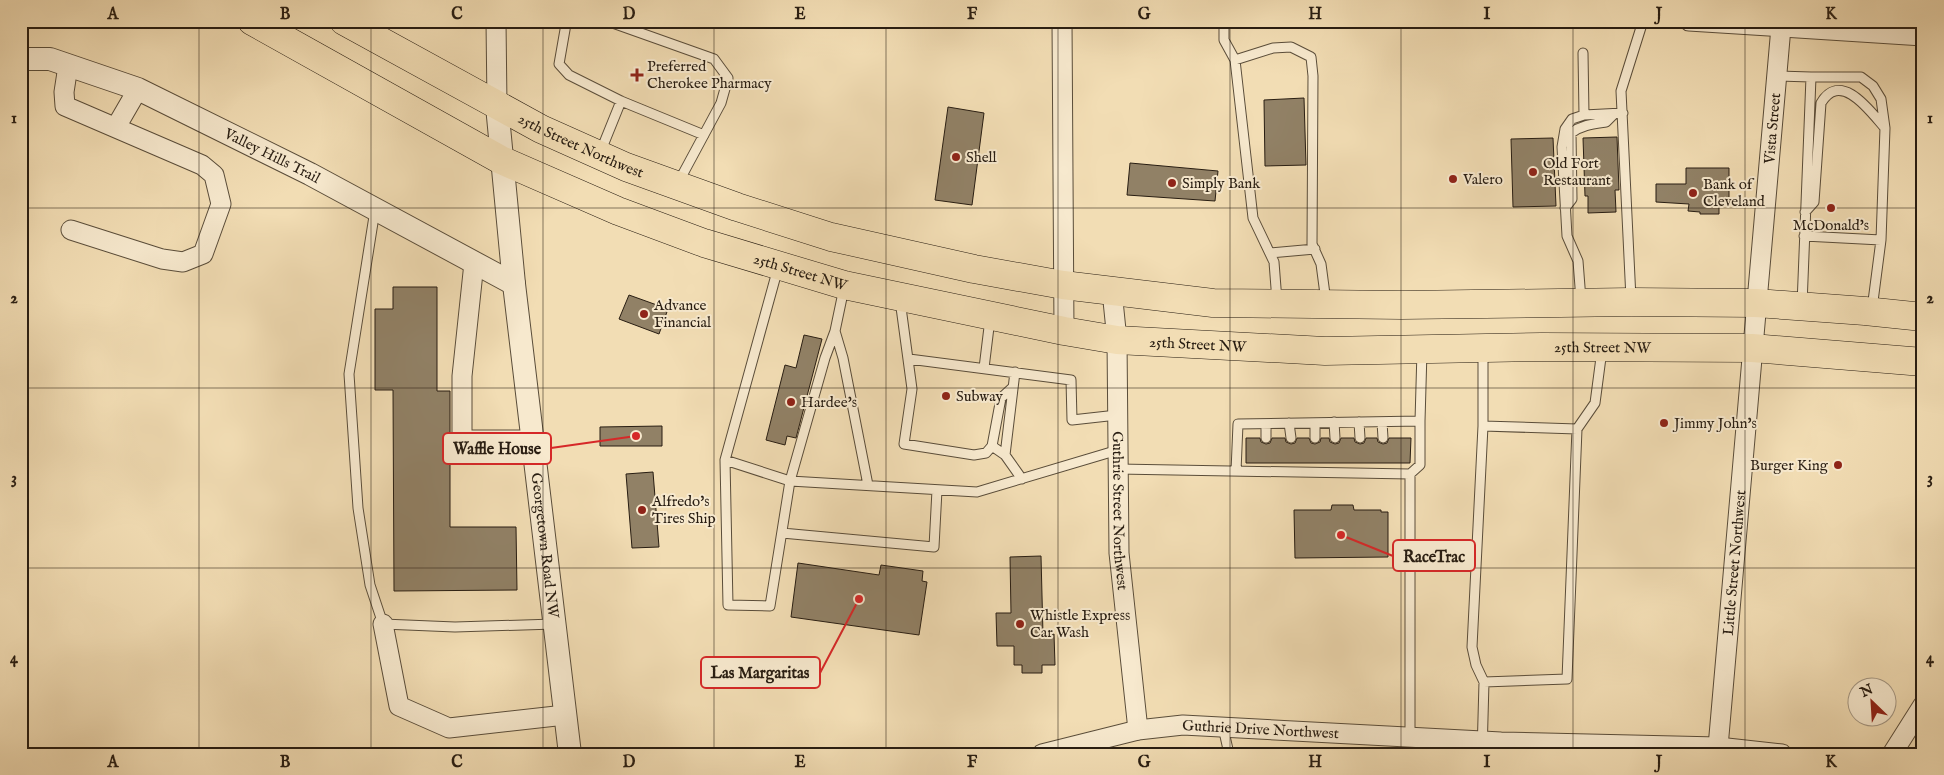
<svg xmlns="http://www.w3.org/2000/svg" width="1944" height="775" font-family="'IM FELL English',serif">
  <style>
    .building { fill: #918166; stroke: #281d12 }
    .lines { fill: none; stroke-linecap: round; stroke-linejoin: round }
    .service-casing { stroke: #5a4d3a; stroke-width: 11 }
    .minor-casing { stroke: #5a4d3a; stroke-width: 21 }
    .tertiary-casing { stroke: #5a4d3a; stroke-width: 24 }
    .trunk-casing { stroke: #281d12; stroke-width: 29 }
    .service { stroke: #f7e9ce; stroke-width: 9 }
    .minor { stroke: #f7e9ce; stroke-width: 19 }
    .tertiary { stroke: #f7e9ce; stroke-width: 22 }
    .trunk { stroke: #f2ddb4; stroke-width: 28 }
    .grid { fill: none; stroke: #281d12; stroke-width: 1; stroke-opacity: 0.55 }
    .poi-dot { fill: #8f2418; stroke: #f7e9ce; stroke-width: 2 }
    .labels { text-anchor: middle; dominant-baseline: central; stroke-width: 4; stroke-linejoin: round; paint-order: stroke }
    .poi-label { font-size: 15px; fill: #281d12; stroke: #f7e9ce; text-anchor: start }
    .street-label { font-size: 15px; fill: #281d12; stroke: #f7e9ce }
    .leader { fill: none; stroke: #d62828; stroke-width: 2 }
    .callout-dot { fill: #d62828; stroke: #f7e9ce; stroke-width: 2 }
    .callout { fill: #f7e9ce; stroke: #d62828; stroke-width: 2 }
    .callout-label { font-size: 16px; text-anchor: middle; font-weight: bold; fill: #281d12 }
    .neatline { fill: none; stroke: #281d12; stroke-width: 2 }
    .grid-label { font-size: 16px; text-anchor: middle; font-weight: bold; fill: #281d12 }
  </style>
  <rect width="100%" height="100%" fill="#f2ddb4"/>
  <filter id="stains"><feTurbulence type="fractalNoise" baseFrequency=".004" numOctaves="4"/><feColorMatrix values="0 0 0 0 .2 0 0 0 0 .09 0 0 0 0 .02 0 0 0 .5 -.17"/></filter>
  <radialGradient id="worn" r=".72"><stop offset=".6" stop-color="#630" stop-opacity="0"/><stop offset="1" stop-color="#630" stop-opacity=".3"/></radialGradient>
  <!-- building -->
  <path class="building" d="M1304,98L1306,165L1265,166L1264,100Z
    M948,107L984,113L972,205L935,200Z
    M1617,137L1619,190H1615L1616,212L1588,213V196H1585L1583,138Z
    M1553,138L1556,206L1513,207L1511,139Z
    M1130,163L1218,171L1215,201L1127,195Z
    M1686,168H1729V203H1719V214H1700V212L1688,211L1689,204L1656,202V184H1686Z
    M393,287H437V391H450V527H516L517,590L394,591L393,390H375V309H393Z
    M629,295L668,309L659,334L619,319Z
    M804,335L822,339L796,438L787,436L785,445L766,440L785,365L796,368Z
    M662,426V446H600V427Z
    M1246,438H1260L1261,442L1266,444L1270,443L1272,438H1285L1286,442L1291,444L1295,443L1297,438H1309L1311,443L1315,444L1320,442L1321,438H1329L1330,442L1335,444L1339,443L1341,438H1354L1355,442L1360,444L1364,443L1366,438H1377L1378,442L1383,444L1387,443L1389,438H1411L1410,463H1246Z
    M653,472L659,547L632,548L626,474Z
    M1332,505H1353L1354,510H1381V512H1388V557L1295,558L1294,510H1331Z
    M1041,556L1043,635L1054,634L1055,665H1042V673H1022V665H1014V646H997L996,613H1011L1010,557Z
    M798,563L879,575L881,565L923,571L922,581L927,582L919,635L791,617Z"/>
  <g class="lines">
    <!-- service casing -->
    <g class="service-casing">
      <path id="service" d="M553,21L566,24L578,21
        M607,21L714,59L728,78L721,103L678,183
        M1224,21V40L1235,60L1253,218L1274,262L1277,301
        M566,24L559,64L569,75L621,101L704,135
        M1583,53L1584,115
        M1235,60L1273,48L1291,47L1311,57L1313,76L1312,244L1321,264L1326,302
        M1777,76L1811,77
        M600,153L621,101
        M1565,208L1572,199L1571,133C1582,125 1593,124 1606,122L1614,114
        M375,210L349,374L358,508L370,585L383,624L455,627L554,624
        M1805,212L1814,202L1821,103C1841,70 1870,111 1885,128
        M1804,236L1881,240
        M1270,253L1315,249
        M844,288L835,331L843,358L868,485
        M1631,299L1621,91L1643,21
        M900,300L912,389L904,444L974,455L986,453L992,446L1001,398L1013,387
        M1581,300L1578,261L1567,236L1562,147L1565,129L1572,119L1584,115L1623,113
        M1802,305L1811,77H1861L1873,86L1881,99L1885,128L1881,240L1872,309
        M835,331L825,358L790,481L977,492L1118,450
        M1483,350V426L1472,647L1476,665L1484,682L1567,679L1577,429L1595,403L1602,350
        M909,359L1071,380L1072,420L1117,415
        M984,368L990,319
        M1420,421L1422,351
        M1334,422L1335,438
        M1359,422L1360,438
        M1382,422L1383,438
        M1289,423L1291,438
        M1315,423V438
        M1266,424V438
        M1483,426L1577,429
        M992,446L1005,455L1022,479
        M1005,455L1015,372
        M725,460L790,481L770,606L728,605L725,460L778,268
        M1118,469L1410,474L1420,465V421L1238,424L1236,471
        M1410,474V737
        M782,533L934,547L937,490
        M1223,727L1229,754
        M1482,754L1484,682"/>
    </g>
    <!-- minor casing -->
    <g class="minor-casing">
      <g id="minor">
        <path d="M496,21L497,106"/>
        <path d="M1062,21L1064,331"/>
        <path d="M1689,21L1923,36"/>
        <path d="M68,66L64,92L65,106L202,165L214,175L221,204L203,254L183,262L162,259L71,230"/>
        <path d="M116,127L138,89"/>
        <path d="M474,263L462,376V434L465,440H532"/>
        <path id="s1" d="M1112,291L1117,340L1119,553L1138,730"/>
        <path d="M383,624L399,706L449,728L565,715"/>
        <path id="s2" d="M1718,747L1781,27"/>
        <path id="s3" d="M1042,754L1138,730L1183,725L1501,742L1718,747L1782,754"/>
        <path d="M1892,754L1923,705"/>
      </g>
    </g>
    <!-- tertiary casing -->
    <g class="tertiary-casing">
      <g id="tertiary">
        <path id="s4" d="M21,59H50L138,89L310,174L514,284"/>
        <path id="s5" d="M497,106L514,284L570,754"/>
      </g>
    </g>
    <!-- trunk casing -->
    <g class="trunk-casing">
      <g id="trunk">
        <path id="s6" d="M252,21L501,160L618,211L704,243L844,285L1064,331L1117,340L1325,351L1542,347L1752,348L1923,362"/>
        <path id="s7" d="M344,21L541,129L626,167L737,207L831,237L974,269L1063,285L1213,303L1402,305L1631,302L1756,303L1865,311L1923,317"/>
      </g>
    </g>
    <!-- service -->
    <use href="#service" class="service"/>
    <!-- minor -->
    <use href="#minor" class="minor"/>
    <!-- tertiary -->
    <use href="#tertiary" class="tertiary"/>
    <!-- trunk -->
    <use href="#trunk" class="trunk"/>
  </g>
  <!-- grid -->
  <path class="grid" d="M199,21V754M371,21V754M543,21V754M714,21V754M886,21V754M1058,21V754M1230,21V754M1401,21V754M1573,21V754M1745,21V754M21,208H1923M21,388H1923M21,568H1923"/>
  <!-- markers -->
  <g class="poi-dot">
    <path d="M634.5 67.5h5v5h5v5h-5v5h-5v-5h-5v-5h5z"/>
    <circle cx="956" cy="157" r="5"/>
    <circle cx="1533" cy="172" r="5"/>
    <circle cx="1453" cy="179" r="5"/>
    <circle cx="1172" cy="183" r="5"/>
    <circle cx="1693" cy="193" r="5"/>
    <circle cx="1831" cy="208" r="5"/>
    <circle cx="644" cy="314" r="5"/>
    <circle cx="946" cy="396" r="5"/>
    <circle cx="791" cy="402" r="5"/>
    <circle cx="1664" cy="423" r="5"/>
    <circle cx="1838" cy="465" r="5"/>
    <circle cx="642" cy="510" r="5"/>
    <circle cx="1020" cy="624" r="5"/>
  </g>
  <g class="labels">
    <!-- poi labels -->
    <g class="poi-label">
      <text x="647" y="66">Preferred<tspan x="647" dy="17">Cherokee Pharmacy</tspan></text>
      <text x="966" y="157">Shell</text>
      <text x="1543" y="163">Old Fort<tspan x="1543" dy="17">Restaurant</tspan></text>
      <text x="1463" y="179">Valero</text>
      <text x="1182" y="183">Simply Bank</text>
      <text x="1703" y="184">Bank of<tspan x="1703" dy="17">Cleveland</tspan></text>
      <text x="1831" y="225" text-anchor="middle">McDonald's</text>
      <text x="654" y="305">Advance<tspan x="654" dy="17">Financial</tspan></text>
      <text x="956" y="396">Subway</text>
      <text x="801" y="402">Hardee's</text>
      <text x="1674" y="423">Jimmy John's</text>
      <text x="1828" y="465" text-anchor="end">Burger King</text>
      <text x="652" y="501">Alfredo's<tspan x="652" dy="17">Tires Ship</tspan></text>
      <text x="1030" y="615">Whistle Express<tspan x="1030" dy="17">Car Wash</tspan></text>
    </g>
    <!-- street labels -->
    <g class="street-label">
      <text stroke="none"><textPath href="#s2" startOffset="621">Vista Street</textPath></text>
      <text stroke="none"><textPath href="#s7" startOffset="268">25th Street Northwest</textPath></text>
      <text stroke="none"><textPath href="#s4" startOffset="272">Valley Hills Trail</textPath></text>
      <text stroke="none"><textPath href="#s6" startOffset="605">25th Street NW</textPath></text>
      <text stroke="none"><textPath href="#s6" startOffset="1010">25th Street NW</textPath></text>
      <text stroke="none"><textPath href="#s6" startOffset="1415">25th Street NW</textPath></text>
      <text stroke="none"><textPath href="#s1" startOffset="220">Guthrie Street Northwest</textPath></text>
      <text stroke="none"><textPath href="#s5" startOffset="442">Georgetown Road NW</textPath></text>
      <text stroke="none"><textPath href="#s2" startOffset="185">Little Street Northwest</textPath></text>
      <text stroke="none"><textPath href="#s3" startOffset="222">Guthrie Drive Northwest</textPath></text>
    </g>
  </g>
  <!-- callouts -->
  <path class="leader" d="M636 436L551 448M1341 535L1393 556M859 599L820 673"/>
  <g class="callout-dot">
    <circle cx="636" cy="436" r="5"/>
    <circle cx="1341" cy="535" r="5"/>
    <circle cx="859" cy="599" r="5"/>
  </g>
  <g class="callout">
    <rect x="443" y="433" width="108" height="31" rx="5"/>
    <rect x="1393" y="540" width="82" height="31" rx="5"/>
    <rect x="701" y="657" width="119" height="31" rx="5"/>
  </g>
  <g class="callout-label">
    <text x="497" y="454">Waffle House</text>
    <text x="1434" y="562">RaceTrac</text>
    <text x="760" y="678">Las Margaritas</text>
  </g>
  <!-- margin -->
  <rect width="1944" height="775" fill="none" stroke="#f2ddb4" stroke-width="55"/>
  <!-- north arrow -->
  <g transform="translate(1872 702) rotate(335)"><circle r="24" fill="#f7e9ce" stroke="#a49783"/>
  <path d="M0-4L9 19L0 12L-9 19Z" fill="#8f2418"/>
  <text y="-8" font-size="14" font-weight="bold" text-anchor="middle" fill="#281d12">N</text>
  </g>
  <rect x="28" y="28" width="1888" height="720" class="neatline"/>
  <g class="grid-label">
    <text x="113" y="19">A</text>
    <text x="285" y="19">B</text>
    <text x="457" y="19">C</text>
    <text x="629" y="19">D</text>
    <text x="800" y="19">E</text>
    <text x="972" y="19">F</text>
    <text x="1144" y="19">G</text>
    <text x="1315" y="19">H</text>
    <text x="1487" y="19">I</text>
    <text x="1659" y="19">J</text>
    <text x="1831" y="19">K</text>
    <text x="14" y="123">1</text>
    <text x="1930" y="123">1</text>
    <text x="14" y="303">2</text>
    <text x="1930" y="303">2</text>
    <text x="14" y="483">3</text>
    <text x="1930" y="483">3</text>
    <text x="14" y="663">4</text>
    <text x="1930" y="663">4</text>
    <text x="113" y="767">A</text>
    <text x="285" y="767">B</text>
    <text x="457" y="767">C</text>
    <text x="629" y="767">D</text>
    <text x="800" y="767">E</text>
    <text x="972" y="767">F</text>
    <text x="1144" y="767">G</text>
    <text x="1315" y="767">H</text>
    <text x="1487" y="767">I</text>
    <text x="1659" y="767">J</text>
    <text x="1831" y="767">K</text>
  </g>
  <rect width="100%" height="100%" filter="url(#stains)"/>
  <rect width="100%" height="100%" fill="url(#worn)"/>
</svg>
